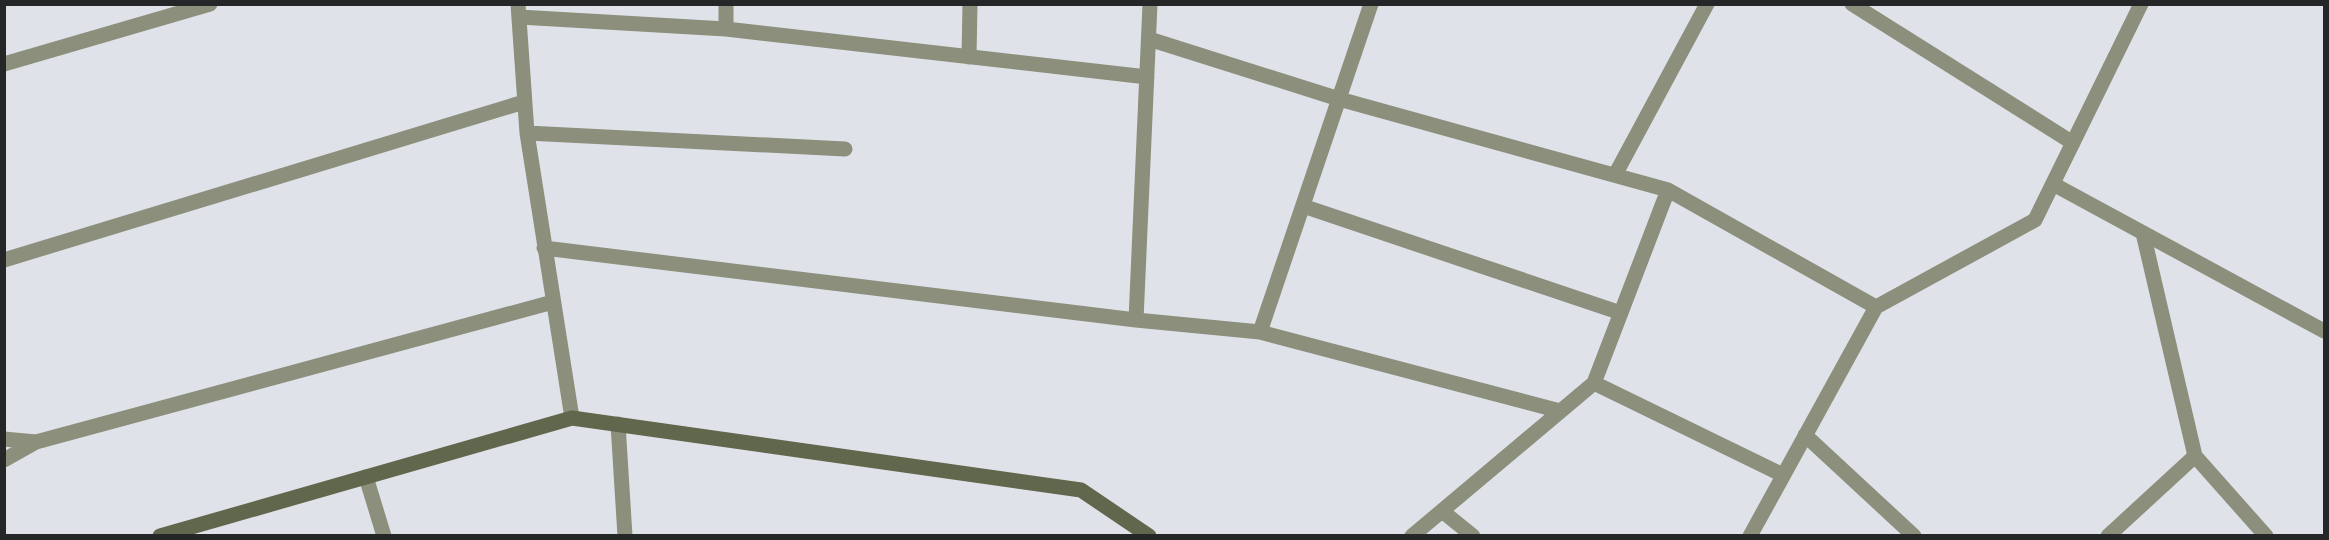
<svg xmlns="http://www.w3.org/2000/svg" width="2329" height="540" font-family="'Fira Sans Condensed',sans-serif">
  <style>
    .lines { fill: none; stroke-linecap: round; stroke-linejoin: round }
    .street { stroke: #8b8f7c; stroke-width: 15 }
    .secondary { stroke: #61674c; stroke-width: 15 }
  </style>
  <rect width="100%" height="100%" fill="#dfe3e9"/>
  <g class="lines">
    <!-- street -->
    <path class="street" d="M518,4L527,133L572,418
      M1852,4L2073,143
      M519,17L726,29L1147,77
      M726,29V4
      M1149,39L1339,99L1668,190L1876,307
      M969,57L970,4
      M4,64L210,4
      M527,133L845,149
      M1615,175L1707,4
      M2053,184L2324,331
      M1303,206L1621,313
      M2143,233L2195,456L2266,536
      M544,248L1136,320L1260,332L1560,411
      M4,260L524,102
      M1136,320L1150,4
      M1260,332L1371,4
      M1594,383L1783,475
      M618,424L625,536
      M1805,435L1914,536
      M4,439L36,442
      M4,460L36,442L553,302
      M366,477L384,536
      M1442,511L1473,536
      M1412,536L1594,383L1668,190
      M1750,536L1876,307L2035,220L2141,4
      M2108,536L2195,456"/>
    <!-- secondary -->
    <path class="secondary" d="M160,536L572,418L1081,490L1149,536"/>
  </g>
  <!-- border -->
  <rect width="2329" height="540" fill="none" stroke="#252628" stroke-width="12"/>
</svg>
